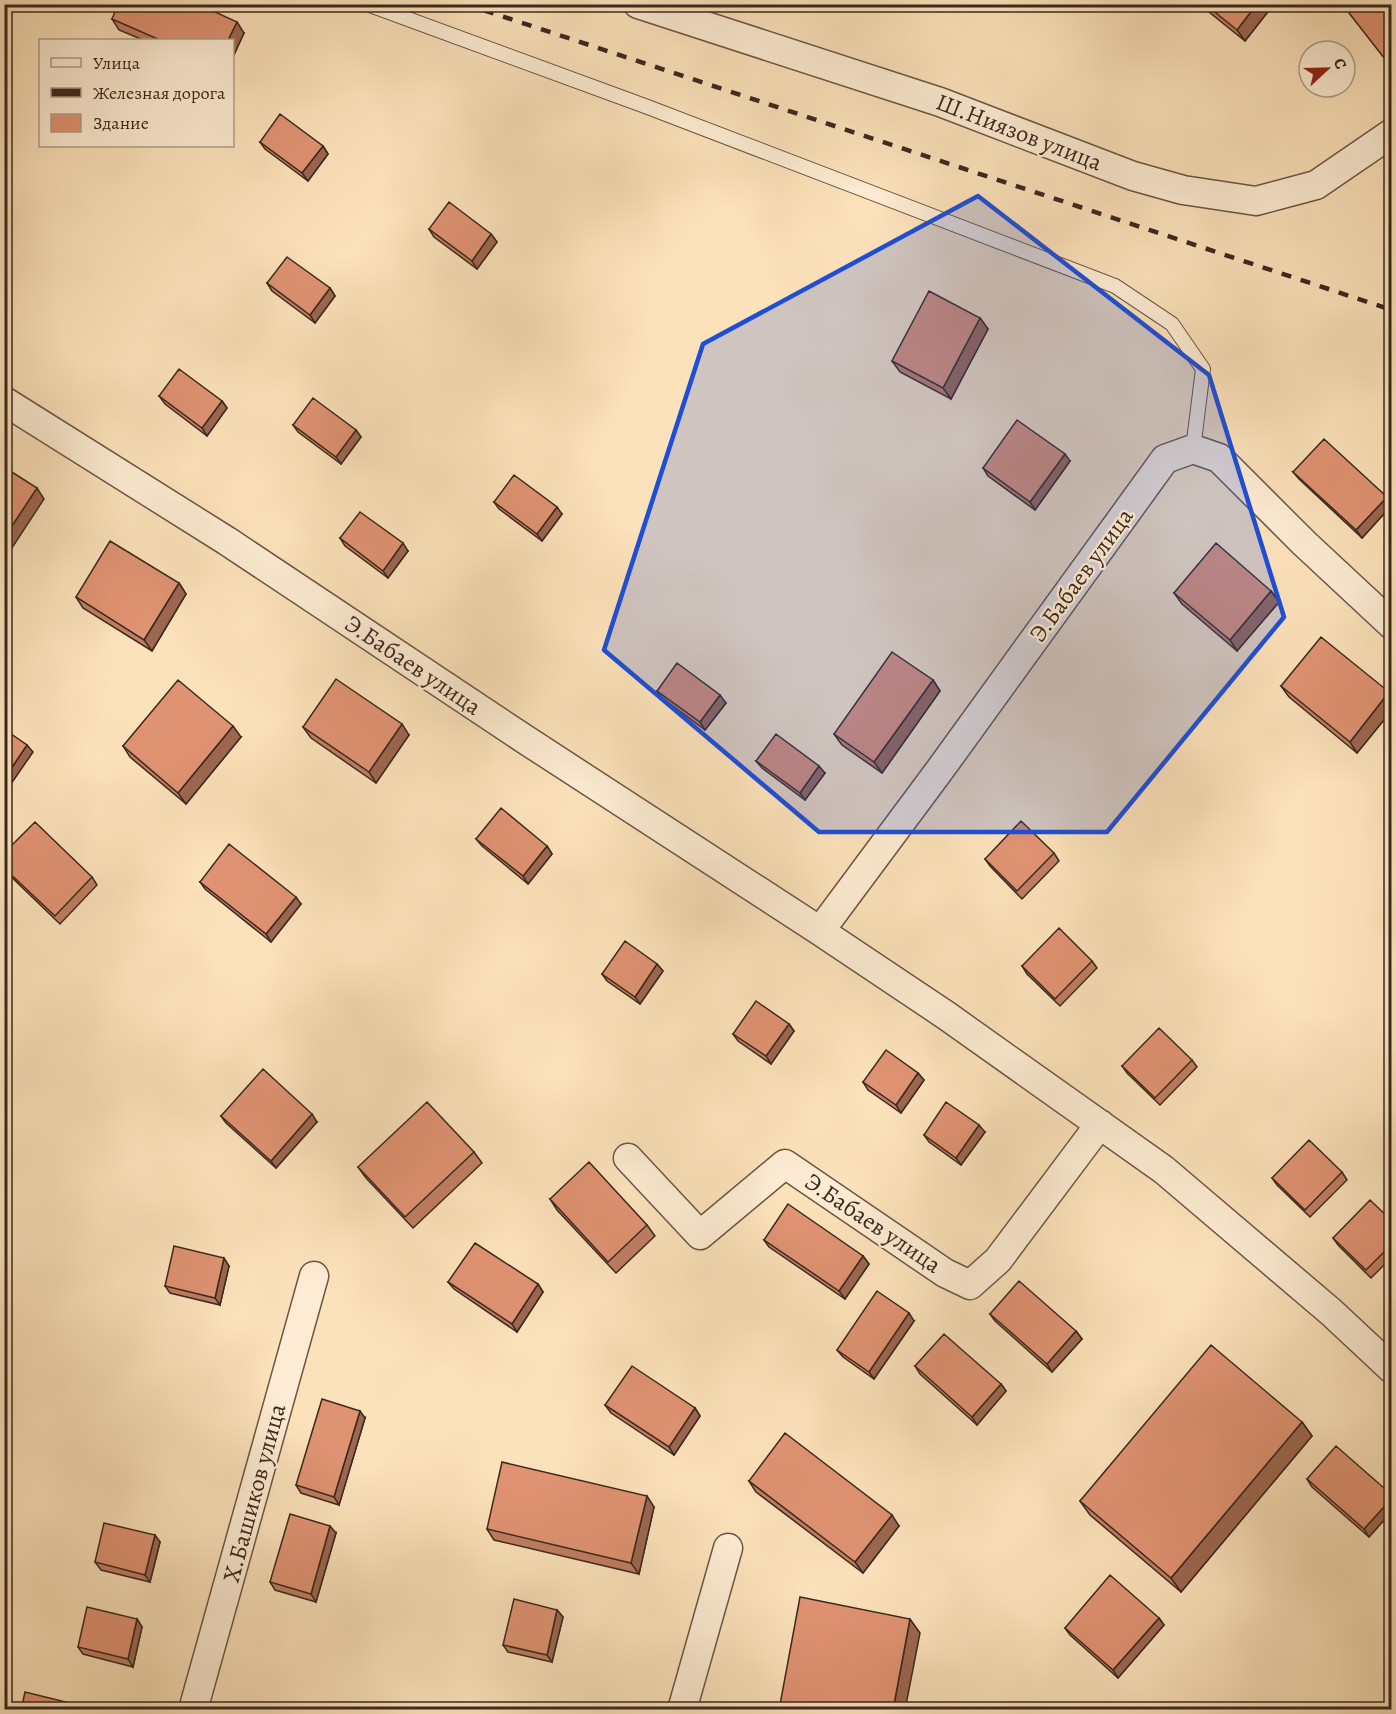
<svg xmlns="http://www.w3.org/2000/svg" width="1396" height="1714" font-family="Alegreya,serif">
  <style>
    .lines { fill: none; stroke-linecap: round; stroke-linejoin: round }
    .lane-casing { stroke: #6b5645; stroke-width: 16 }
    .street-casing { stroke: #6b5645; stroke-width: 31 }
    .lane { stroke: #fdecd3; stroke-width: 14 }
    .street { stroke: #fdecd3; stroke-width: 28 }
    .rail { stroke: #3b281e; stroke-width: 4.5; stroke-dasharray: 10 10; stroke-linecap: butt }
    .wall { fill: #c17e63; stroke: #3b281e; stroke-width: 1.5 }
    .shaded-wall { fill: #9d6750; stroke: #3b281e; stroke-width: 1.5 }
    .building { fill: #e09373; stroke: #3b281e; stroke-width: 1.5 }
    .marked { fill: #1d4ed8; fill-opacity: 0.2; stroke: #1d4ed8; stroke-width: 4.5; stroke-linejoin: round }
    .labels { text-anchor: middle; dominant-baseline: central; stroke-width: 4.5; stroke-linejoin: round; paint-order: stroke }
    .street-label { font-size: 24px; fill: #3b281e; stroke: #fdecd3 }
  </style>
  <rect width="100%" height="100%" fill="#fce2bb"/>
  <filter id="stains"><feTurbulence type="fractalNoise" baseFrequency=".00333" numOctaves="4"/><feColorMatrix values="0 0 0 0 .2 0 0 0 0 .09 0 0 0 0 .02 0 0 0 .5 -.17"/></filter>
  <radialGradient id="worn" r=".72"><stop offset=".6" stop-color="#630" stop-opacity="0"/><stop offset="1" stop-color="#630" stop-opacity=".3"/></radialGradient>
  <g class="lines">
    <!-- lane casing -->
    <g class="lane-casing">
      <path id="lane" d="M367,4L645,106L1115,286L1172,324L1203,369L1193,449"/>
    </g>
    <!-- street casing -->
    <g class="street-casing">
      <path id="street" d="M638,4L940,102L1133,176L1183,190L1256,201L1316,185L1392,133
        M4,401L227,541L526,740L820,931L947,1016L1164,1170L1331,1312L1392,1369
        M820,931L939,771L1165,459L1193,449L1219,458L1304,543L1392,625
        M628,1158L700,1235L785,1164L945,1273L970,1285L998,1260L1100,1124
        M193,1710L314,1276
        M682,1710L728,1548"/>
    </g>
    <!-- lane -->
    <use href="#lane" class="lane"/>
    <!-- street -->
    <use href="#street" class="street"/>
    <!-- rail -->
    <path class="rail" d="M465,4L1392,310"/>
  </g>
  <!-- wall -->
  <path class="wall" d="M1199,4H1274L1245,41Z
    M112,19L244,33L232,59V40H143L119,30Z
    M260,142L323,146L328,154L308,181L265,149Z
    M429,229L491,234L497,242L477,269L434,237Z
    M267,283L330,288L335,296L315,323L272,291Z
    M980,318L988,329L951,399L900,372L892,361Z
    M159,396L222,401L227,408L207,436L165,404Z
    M293,425L356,430L361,437L341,464L298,432Z
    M1070,461L1035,510L988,476L983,468Z
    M1293,472L1387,497L1392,505L1362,538L1299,479Z
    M494,502L562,514L542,541L499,509Z
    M340,538L408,551L388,578L345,546Z
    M179,583L186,594L152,651L83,608L76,597Z
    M1271,591L1279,602L1237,651L1182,604L1174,593Z
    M933,680L940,691L882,773L842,745L834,734Z
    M1281,686L1389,692L1392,695V710L1357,753L1289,697Z
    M657,691L726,703L705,730L662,698Z
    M303,727L409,735L376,783L311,738Z
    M241,737L186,804L130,757L123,746Z
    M756,761L825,773L805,800L762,768Z
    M476,839L547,846L552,854L528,884L482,846Z
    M4,853L92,877L97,885L60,924L4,870Z
    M1054,853L1059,861L1022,899L990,866L985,859Z
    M200,882L301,904L271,942L205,889Z
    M1092,961L1097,968L1060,1006L1027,974L1022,966Z
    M657,964L663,971L640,1004L607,981L602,974Z
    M789,1024L794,1031L771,1064L738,1041L733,1034Z
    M1192,1060L1197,1067L1160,1105L1127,1073L1122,1066Z
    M918,1073L924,1080L901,1113L868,1090L863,1082Z
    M221,1116L317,1122L276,1168L226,1123Z
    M985,1132L961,1165L929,1142L924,1135Z
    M474,1152L482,1163L413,1228L366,1178L358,1167Z
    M1342,1172L1347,1180L1310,1217L1277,1185L1272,1178Z
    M550,1199L647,1225L655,1236L616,1273L557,1210Z
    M1392,1221V1257L1371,1278L1338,1245L1333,1238Z
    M764,1240L863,1256L869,1264L845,1299L769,1247Z
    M229,1266L220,1305L170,1293L165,1286Z
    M448,1282L538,1284L543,1292L517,1332L454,1289Z
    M990,1314L1076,1331L1082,1339L1052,1372L995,1321Z
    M914,1321L874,1379L843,1357L837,1350Z
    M915,1366L1001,1384L1006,1391L977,1425L920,1374Z
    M605,1405L695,1408L700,1416L674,1455L611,1413Z
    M365,1418L339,1505L301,1493L296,1485Z
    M1302,1422L1312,1436L1181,1592L1090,1515L1080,1501Z
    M1307,1479L1392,1495V1511L1369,1537L1312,1487Z
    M749,1481L899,1526L863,1573L756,1492Z
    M654,1507L639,1574L494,1540L487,1529Z
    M336,1533L316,1602L275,1590L270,1582Z
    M160,1542L150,1582L101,1570L95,1562Z
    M557,1610L563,1617L552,1662L508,1652L503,1645Z
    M1159,1618L1164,1625L1118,1678L1070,1635L1065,1628Z
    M137,1619L142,1627L133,1667L83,1654L78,1647Z"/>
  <!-- shaded-wall -->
  <path class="shaded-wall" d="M1257,4H1274L1245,41L1237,30Z
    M237,22L244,33L232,59V40H228Z
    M323,146L328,154L308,181L302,173Z
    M491,234L497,242L477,269L472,261Z
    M330,288L335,296L315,323L310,315Z
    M980,318L988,329L951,399L943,388Z
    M222,401L227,408L207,436L202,428Z
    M356,430L361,437L341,464L336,457Z
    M1065,454L1070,461L1035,510L1030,502Z
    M37,488L44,499L4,560V538Z
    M1387,497L1392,505L1362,538L1356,530Z
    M557,507L562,514L542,541L537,534Z
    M403,543L408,551L388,578L383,571Z
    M179,583L186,594L152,651L144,640Z
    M1271,591L1279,602L1237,651L1230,640Z
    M933,680L940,691L882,773L874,762Z
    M1389,692L1392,695V710L1357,753L1350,742Z
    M720,695L726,703L705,730L700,722Z
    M402,724L409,735L376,783L369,772Z
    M233,726L241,737L186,804L178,793Z
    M27,745L33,752L4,794V779Z
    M819,766L825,773L805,800L800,793Z
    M547,846L552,854L528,884L523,876Z
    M296,897L301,904L271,942L266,934Z
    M657,964L663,971L640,1004L635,997Z
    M789,1024L794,1031L771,1064L766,1056Z
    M918,1073L924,1080L901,1113L896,1105Z
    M312,1114L317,1122L276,1168L271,1161Z
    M979,1125L985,1132L961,1165L956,1158Z
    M863,1256L869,1264L845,1299L839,1291Z
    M224,1258L229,1266L220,1305L215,1298Z
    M538,1284L543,1292L517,1332L512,1324Z
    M909,1313L914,1321L874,1379L869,1372Z
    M1076,1331L1082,1339L1052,1372L1047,1364Z
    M1001,1384L1006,1391L977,1425L972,1417Z
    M695,1408L700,1416L674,1455L669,1447Z
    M360,1411L365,1418L339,1505L334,1497Z
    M1302,1422L1312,1436L1181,1592L1171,1578Z
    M647,1496L654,1507L639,1574L631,1563Z
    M1392,1498V1511L1369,1537L1364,1529Z
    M892,1515L899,1526L863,1573L855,1562Z
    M330,1526L336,1533L316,1602L311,1594Z
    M155,1535L160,1542L150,1582L145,1575Z
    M557,1610L563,1617L552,1662L547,1655Z
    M1159,1618L1164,1625L1118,1678L1113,1670Z
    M137,1619L142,1627L133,1667L128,1659Z
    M910,1619L920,1633L905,1710H893Z"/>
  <!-- building -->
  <path class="building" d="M118,4H198L237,22L228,40H160L112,19Z
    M1205,4H1257L1237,30Z
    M1360,4H1392V68L1349,13Z
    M280,114L323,146L302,173L260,142Z
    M449,202L491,234L472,261L429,229Z
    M287,257L330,288L310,315L267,283Z
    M929,291L980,318L943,388L892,361Z
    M179,369L222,401L202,428L159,396Z
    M313,398L356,430L336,457L293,425Z
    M1017,420L1065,454L1030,502L983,468Z
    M1324,439L1387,497L1356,530L1293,472Z
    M4,467L37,488L4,538Z
    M514,475L557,507L537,534L494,502Z
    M360,512L403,543L383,571L340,538Z
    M110,541L179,583L144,640L76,597Z
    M1216,543L1271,591L1230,640L1174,593Z
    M1321,637L1389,692L1350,742L1281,686Z
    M892,652L933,680L874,762L834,734Z
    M677,663L720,695L700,722L657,691Z
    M336,679L402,724L369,772L303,727Z
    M178,680L233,726L178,793L123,746Z
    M4,729L27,745L4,779Z
    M776,734L819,766L800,793L756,761Z
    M501,808L547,846L523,876L476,839Z
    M1021,821L1054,853L1017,891L985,859Z
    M35,822L92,877L55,916L4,868V853Z
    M229,844L296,897L266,934L200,882Z
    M1059,928L1092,961L1055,999L1022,966Z
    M625,941L657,964L635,997L602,974Z
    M756,1001L789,1024L766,1056L733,1034Z
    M1159,1028L1192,1060L1155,1098L1122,1066Z
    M886,1050L918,1073L896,1105L863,1082Z
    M263,1069L312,1114L271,1161L221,1116Z
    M427,1102L474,1152L405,1217L358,1167Z
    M946,1102L979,1125L956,1158L924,1135Z
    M1309,1140L1342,1172L1305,1210L1272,1178Z
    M589,1162L647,1225L608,1262L550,1199Z
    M1370,1200L1392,1221V1244L1366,1270L1333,1238Z
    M788,1204L863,1256L839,1291L764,1240Z
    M475,1243L538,1284L512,1324L448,1282Z
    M174,1246L224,1258L215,1298L165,1286Z
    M1019,1281L1076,1331L1047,1364L990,1314Z
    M877,1291L909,1313L869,1372L837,1350Z
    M944,1334L1001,1384L972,1417L915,1366Z
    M1211,1345L1302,1422L1171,1578L1080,1501Z
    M632,1366L695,1408L669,1447L605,1405Z
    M322,1399L360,1411L334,1497L296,1485Z
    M785,1433L892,1515L855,1562L749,1481Z
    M1336,1446L1392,1495V1498L1364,1529L1307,1479Z
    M502,1462L647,1496L631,1563L487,1529Z
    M290,1514L330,1526L311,1594L270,1582Z
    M104,1523L155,1535L145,1575L95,1562Z
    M1110,1575L1159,1618L1113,1670L1065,1628Z
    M800,1597L910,1619L893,1710H779Z
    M514,1599L557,1610L547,1655L503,1645Z
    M87,1607L137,1619L128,1659L78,1647Z
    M25,1692L98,1710H21Z"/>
  <!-- marked area -->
  <path class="marked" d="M978,196L1209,375L1284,617L1107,832H819L604,650L703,344Z"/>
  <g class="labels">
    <!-- street labels -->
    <g class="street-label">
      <text transform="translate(1019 132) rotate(21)">Ш.Ниязов улица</text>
      <text transform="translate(1081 575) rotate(-54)">Э.Бабаев улица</text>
      <text transform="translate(413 665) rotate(34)">Э.Бабаев улица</text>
      <text transform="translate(873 1223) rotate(34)">Э.Бабаев улица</text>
      <text transform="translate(254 1493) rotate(-75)">Х.Башиков улица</text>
    </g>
  </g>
  <!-- margin -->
  <rect width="1396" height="1714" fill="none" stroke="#fce2bb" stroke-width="24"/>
  <rect x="6" y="6" width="1384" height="1702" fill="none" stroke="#3b281e" stroke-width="3"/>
  <rect x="12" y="12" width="1372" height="1690" fill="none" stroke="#3b281e" stroke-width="1.5"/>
  <!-- legend -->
  <rect x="39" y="39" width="195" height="108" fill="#fdecd3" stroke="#af9e8b" stroke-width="1.5"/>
  <rect x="51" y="58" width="30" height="9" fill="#fdecd3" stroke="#af9e8b" stroke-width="1.5"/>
  <text x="93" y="69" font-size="18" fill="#3b281e">Улица</text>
  <rect x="51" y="88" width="30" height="9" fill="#3b281e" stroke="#af9e8b" stroke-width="1.5"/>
  <text x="93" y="99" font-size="18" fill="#3b281e">Железная дорога</text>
  <rect x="51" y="114" width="30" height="18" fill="#e09373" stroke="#af9e8b" stroke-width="1.5"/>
  <text x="93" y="129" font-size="18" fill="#3b281e">Здание</text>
  <!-- north arrow -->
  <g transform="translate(1327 69) rotate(68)"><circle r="28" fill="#fdecd3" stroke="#af9e8b" stroke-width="1.5"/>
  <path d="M0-4.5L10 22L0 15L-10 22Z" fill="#8f2418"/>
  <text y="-9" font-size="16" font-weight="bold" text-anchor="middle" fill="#3b281e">С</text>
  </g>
  <rect width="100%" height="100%" filter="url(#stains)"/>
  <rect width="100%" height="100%" fill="url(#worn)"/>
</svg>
